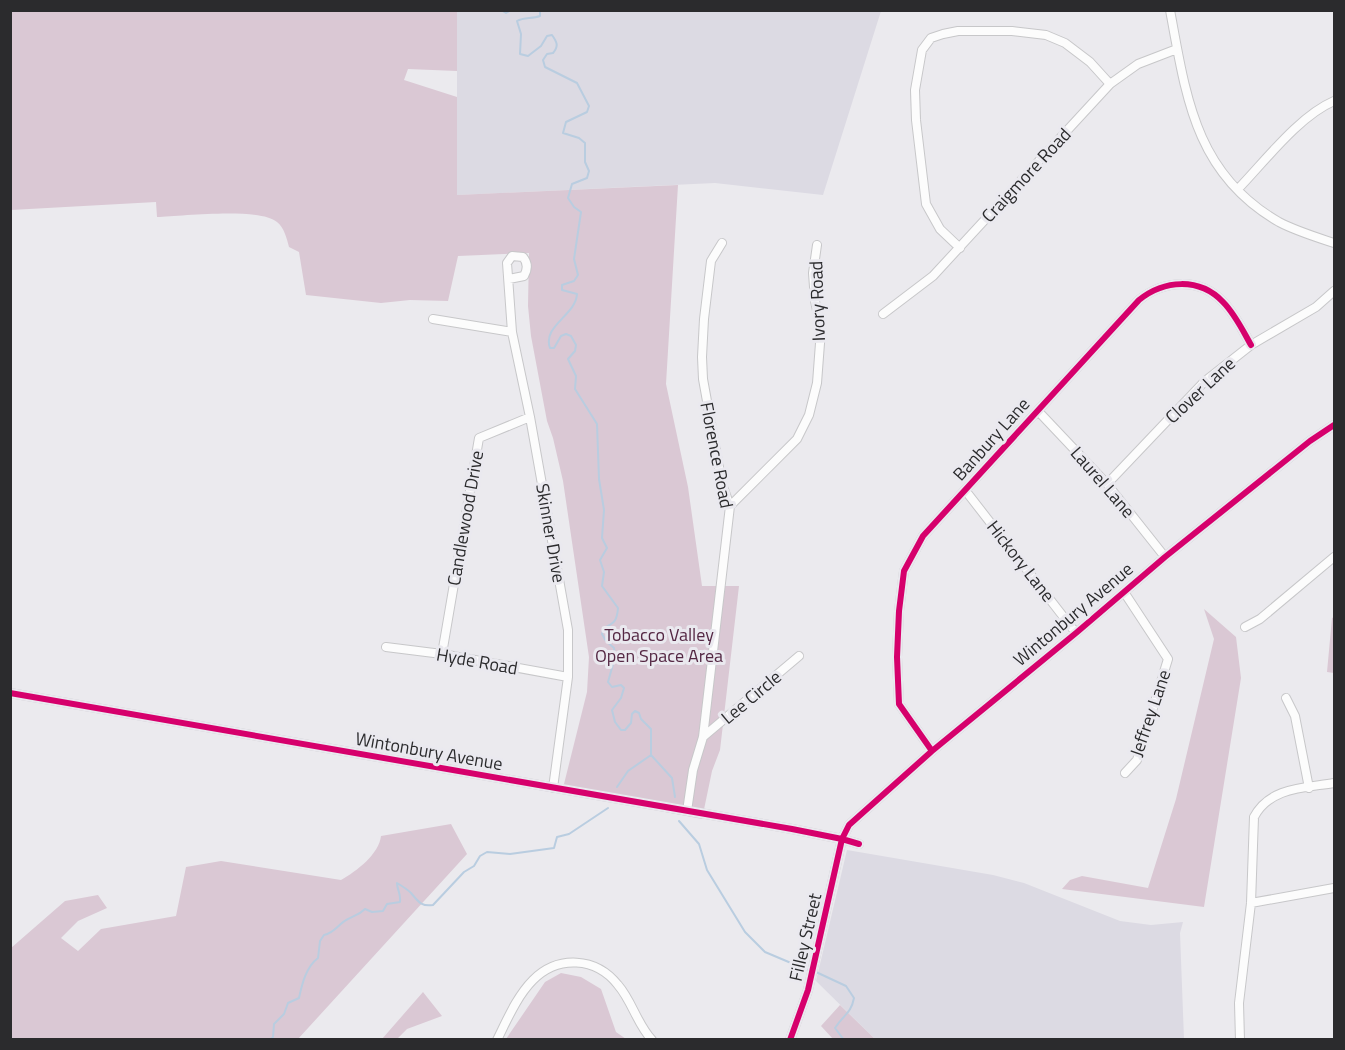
<svg xmlns="http://www.w3.org/2000/svg" width="1345" height="1050" font-family="'Titillium Web',sans-serif">
  <style>
    .built { fill: #dcdae3 }
    .green { fill: #dac8d4 }
    .lines { fill: none; stroke-linecap: round; stroke-linejoin: round }
    .stream { stroke: #b9cde0; stroke-width: 2 }
    .minor-casing { stroke: #c7c7c9; stroke-width: 10 }
    .minor { stroke: #fcfcfc; stroke-width: 8 }
    .cycleway-casing { stroke: #eae9ef; stroke-width: 10 }
    .cycleway { stroke: #d6006c; stroke-width: 6 }
    .labels { text-anchor: middle; dominant-baseline: central; stroke-width: 6; stroke-linejoin: round; paint-order: stroke }
    .street-label { font-size: 18px; fill: #2b2b2d; stroke: #eae9ef }
    .park-label { font-size: 18px; fill: #542743; stroke: #eae9ef }
  </style>
  <rect width="100%" height="100%" fill="#ebeaee"/>
  <!-- built -->
  <path class="built" d="M457,11H881L823,195L715,183L457,195Z
    M847,850L993,875L1024,883L1120,921L1151,925L1183,922L1180,933L1184,1039H875L816,981Z"/>
  <!-- green -->
  <path class="green" d="M11,10L457,11V71L408,69L404,80L457,97V195L678,185L666,384L688,487L702,586H739L720,750L712,771L702,819L562,792L587,692L589,657L563,481L553,438L547,421L531,336L528,306L529,253L458,256L448,301L410,300L381,303L306,295L299,252L289,247C287,239 284,227 277,222C260,207 181,216 157,217L156,202L11,210Z
    M1204,609L1236,637L1241,678L1204,907L1062,889L1070,880L1082,876L1148,888L1176,799L1214,639Z
    M1334,617V673L1327,672L1332,618Z
    M451,824L467,854L298,1039H11V948L65,901L98,895L107,908L78,921L61,938L78,951L101,929L176,916L186,867L221,861L341,880C357,871 379,854 381,836Z
    M561,973L581,977L601,989L616,1032L626,1039H506L545,982Z
    M423,992L442,1016L407,1029L397,1039H382Z
    M840,1005L875,1039H833L821,1026Z"/>
  <g class="lines">
    <!-- stream -->
    <path class="stream" d="M501,10L506,13L511,10
      M540,10V16C532,19 524,17 517,21L521,34L520,54L528,56L541,46L547,36L552,35C557,42 559,46 553,53L547,54L543,60L545,67L577,83L589,106L587,112L566,122L563,133L579,138L585,143V162L589,171L587,178L572,184L568,198L574,207L581,212L574,259L578,275L574,281L562,285V290L577,294C576,315 542,326 550,348H554L561,336L566,334L571,336L576,345L575,351L568,359L576,376L575,389L597,424L599,479L604,510L602,538L607,548L600,560L604,572L602,586L618,608C617,620 615,623 604,628L602,634L606,641L614,648L615,657L608,682L612,687L621,685L624,688L621,698L612,710L615,722L621,730H625L631,723L632,714L635,711L639,713L641,719L651,729V755L672,778L675,797
      M617,787L628,771L651,755
      M679,821L699,844L707,870L745,932L765,952L810,971
      M816,972L846,986L854,998C851,1014 843,1015 835,1028L844,1040
      M270,1040L273,1037L274,1024L284,1014L288,1003L299,998C302,984 306,967 318,958L320,941L324,935C335,933 339,923 348,919C355,915 359,915 365,909L372,912L383,911L387,904L400,902C401,893 397,890 397,883C402,886 407,889 411,893C418,901 421,907 433,905L464,872L474,866L480,856L487,852L510,854L554,848L557,837L569,834L608,808"/>
    <!-- minor casing -->
    <g class="minor-casing">
      <path id="minor" d="M1170,10C1186,96 1195,174 1279,222C1296,231 1316,237 1334,243
        M1238,189C1265,161 1299,116 1334,101
        M960,248L940,229L926,204L916,120L915,90L922,50L931,38L943,34L958,31H1012L1046,35L1065,43L1090,62L1110,84
        M509,279L524,276C528,269 528,263 523,257L512,256L507,263L512,332L530,417L568,630V677L553,788
        M883,314L933,276L1110,84L1138,64L1177,49
        M433,319L512,332
        M1038,411L1107,484L1165,557
        M1107,484L1204,382L1251,345L1316,307L1334,291
        M965,490L1076,633
        M730,506L797,439L809,415L817,383L821,330L815,301L813,273L817,245
        M1124,592L1168,659L1137,760L1125,773
        M1245,627L1260,619L1334,557
        M386,647L442,654L568,677
        M442,654L479,438L530,417
        M10,693L792,829L842,839L859,844
        M1286,698L1295,716L1309,788
        M703,737L799,656
        M932,751L899,704L897,657L899,611L904,571L923,536L1139,300C1164,280 1199,277 1223,302C1235,314 1243,331 1251,345
        M687,811L693,770L703,737L730,506L722,484L703,379L702,357L704,319L711,261L722,243
        M1251,903L1334,888
        M497,1040C507,1020 517,996 533,980C558,955 596,957 618,985C632,1001 637,1024 652,1040
        M790,1040L808,990L842,839L849,825L932,751L1076,633L1165,557L1310,441L1334,425
        M1240,1040L1239,1003L1251,903L1254,817C1270,787 1304,788 1334,783"/>
    </g>
    <!-- minor -->
    <use href="#minor" class="minor"/>
    <!-- cycleway casing -->
    <g class="cycleway-casing">
      <path id="cycleway" d="M10,693L792,829L842,839L859,844
        M932,751L899,704L897,657L899,611L904,571L923,536L1139,300C1164,280 1199,277 1223,302C1235,314 1243,331 1251,345
        M790,1040L808,990L842,839L849,825L932,751L1076,633L1165,557L1310,441L1334,425"/>
    </g>
    <!-- cycleway -->
    <use href="#cycleway" class="cycleway"/>
  </g>
  <g class="labels">
    <!-- street labels -->
    <g class="street-label">
      <text transform="translate(1026 175) rotate(-47)">Craigmore Road</text>
      <text transform="translate(817 301) rotate(-92)">Ivory Road</text>
      <text transform="translate(1200 390) rotate(-43)">Clover Lane</text>
      <text transform="translate(991 439) rotate(-48)">Banbury Lane</text>
      <text transform="translate(717 455) rotate(79)">Florence Road</text>
      <text transform="translate(1103 482) rotate(49)">Laurel Lane</text>
      <text transform="translate(465 518) rotate(-80)">Candlewood Drive</text>
      <text transform="translate(551 533) rotate(80)">Skinner Drive</text>
      <text transform="translate(1021 561) rotate(52)">Hickory Lane</text>
      <text transform="translate(1073 614) rotate(-40)">Wintonbury Avenue</text>
      <text transform="translate(477 661) rotate(10)">Hyde Road</text>
      <text transform="translate(751 697) rotate(-40)">Lee Circle</text>
      <text transform="translate(1150 713) rotate(-71)">Jeffrey Lane</text>
      <text transform="translate(429 751) rotate(10)">Wintonbury Avenue</text>
      <text transform="translate(805 937) rotate(-77)">Filley Street</text>
    </g>
    <!-- park labels -->
    <g class="park-label">
      <text x="659" y="634">Tobacco Valley<tspan x="659" dy="21">Open Space Area</tspan></text>
    </g>
  </g>
  <!-- border -->
  <rect width="1345" height="1050" fill="none" stroke="#2b2b2d" stroke-width="24"/>
</svg>
